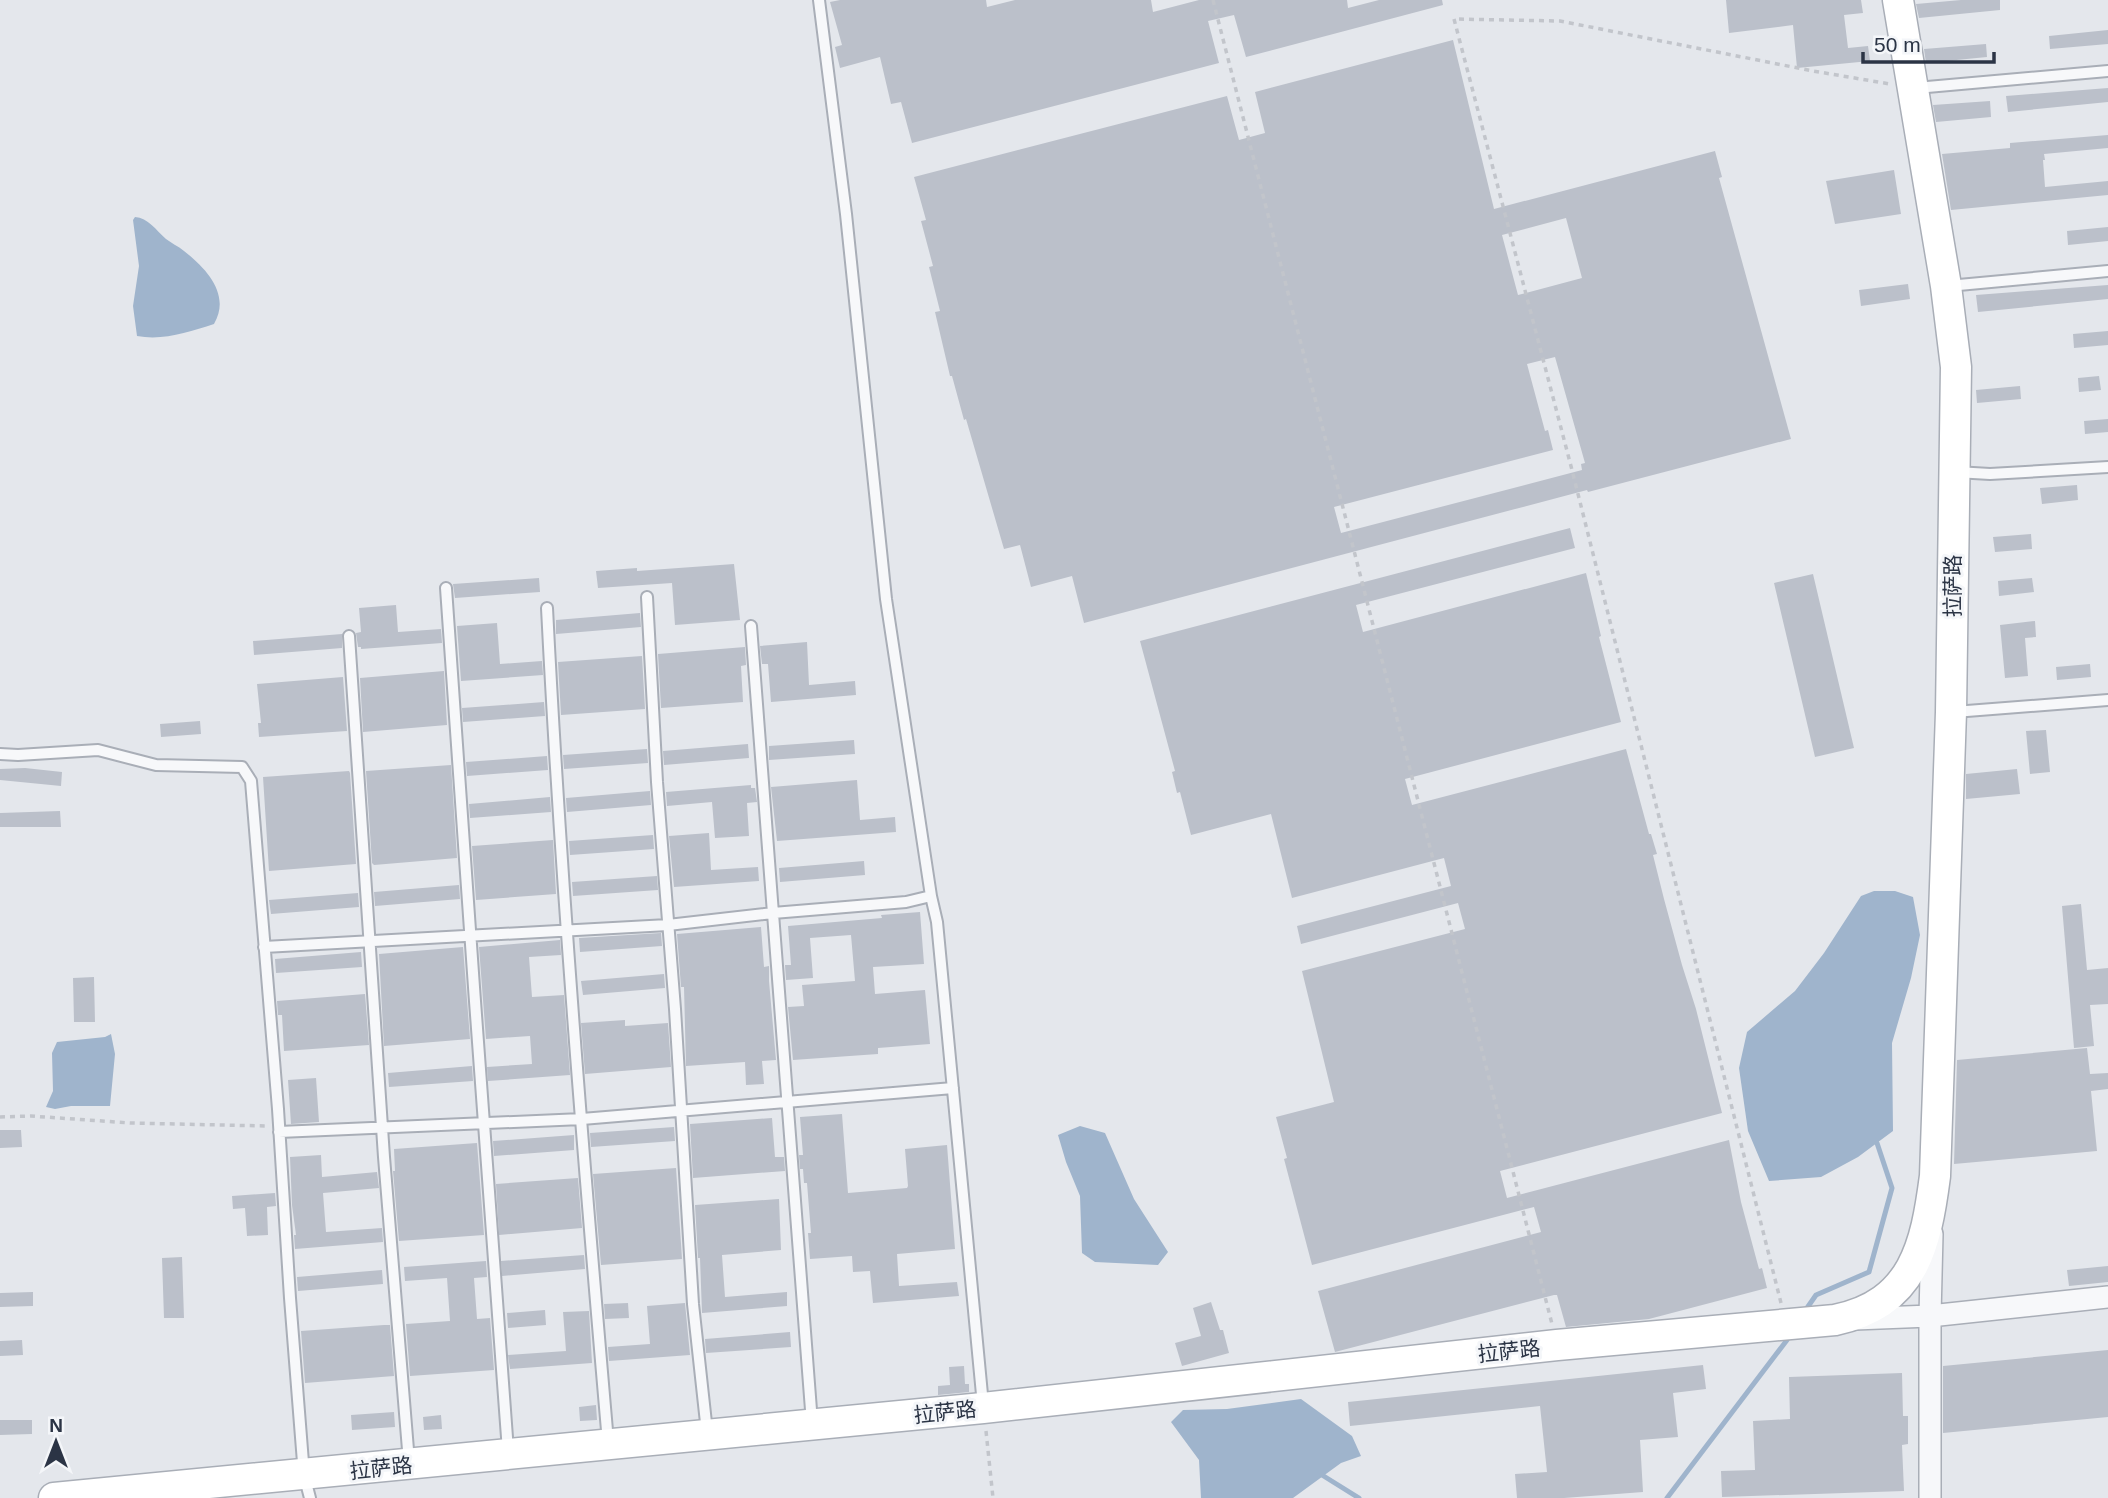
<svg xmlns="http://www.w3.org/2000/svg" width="2108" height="1498" font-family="Helvetica,'Noto Sans SC',sans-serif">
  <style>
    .water { fill: #9fb4cc }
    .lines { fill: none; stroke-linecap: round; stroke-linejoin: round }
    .stream { stroke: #9fb4cc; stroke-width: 5 }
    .building { fill: #bbc0ca; fill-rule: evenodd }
    .lane-casing { stroke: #a9aeb7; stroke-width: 14 }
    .street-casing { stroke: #a9aeb7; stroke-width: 24 }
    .secondary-casing { stroke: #a9aeb7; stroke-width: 33 }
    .path { stroke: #c2c5cb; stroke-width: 3.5; stroke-dasharray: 5 5; stroke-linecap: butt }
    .lane { stroke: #f7f8fa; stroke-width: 10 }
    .street { stroke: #f7f8fa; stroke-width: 21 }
    .secondary { stroke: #fff; stroke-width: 30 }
    .labels { text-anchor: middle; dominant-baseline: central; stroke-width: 6; stroke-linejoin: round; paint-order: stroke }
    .street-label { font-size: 21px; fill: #2b3445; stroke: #f4f6f9 }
  </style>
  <rect width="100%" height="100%" fill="#e4e7ec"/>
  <!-- water -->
  <path class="water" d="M135,217C148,218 156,230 166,239C171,243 178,246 184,251C207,269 231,295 214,324C189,332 163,341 137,336L133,306L139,266L133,220Z
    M1874,891H1895L1913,897L1920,935L1911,978L1892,1043L1893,1131L1858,1157L1821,1177L1769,1181L1748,1131L1739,1068L1747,1032L1795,991L1824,953L1861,896Z
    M111,1034L115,1054L110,1106H71L55,1109L46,1107L53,1091L52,1053L57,1042L105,1037Z
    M1080,1126L1105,1133L1134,1199L1168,1252L1158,1265L1095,1262L1082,1253L1080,1196L1066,1162L1058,1135Z
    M1301,1399L1352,1436L1361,1456L1341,1463L1293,1498H1201L1199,1460L1171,1422L1183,1410L1227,1409Z"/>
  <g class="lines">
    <!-- stream -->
    <path class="stream" d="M1807,1308L1816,1295L1869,1272L1892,1188L1877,1143
      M1322,1475L1359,1498
      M1667,1498L1787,1340"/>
  </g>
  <!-- building -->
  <path class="building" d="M840,0H986L987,7L1015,0H1151L1153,12L1199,0H1347L1348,8L1379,0H1442L1443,5L1246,57L1234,15L1208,21L1219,63L912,143L901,102L891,104L880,57L840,68L835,47L842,45L830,2Z
    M1726,0H1861L1863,13L1844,15L1848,48L1868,46L1870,61L1797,68L1793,25L1729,33Z
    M1961,0H2000V10L1919,18L1916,4Z
    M2108,30V44L2050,49L2049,36Z
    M1453,40L1494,209L1715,151L1722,177L1719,178L1791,439L1588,492L1587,490L1084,623L1072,576L1031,587L1020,545L1004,549L966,419L964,420L952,376H950L935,312L940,311L929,267L933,266L921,221L926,220L914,177L1227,96L1239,140L1265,133L1255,92ZM1566,218L1582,278L1518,295L1502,235ZM1555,357L1585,463L1581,464L1582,470L1341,533L1334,507L1553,450L1548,430L1545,431L1527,364Z
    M1986,44L1987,57L1926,63L1924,49Z
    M2108,88V102L2008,112L2006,96Z
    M1990,101L1991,117L1936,122L1933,105Z
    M2108,135V148L2044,154L2045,160H2043L2045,187L2108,181V195L1951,210L1942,154L2010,148V143Z
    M1894,170L1901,214L1835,224L1826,181Z
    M2108,227V241L2068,245L2067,231Z
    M1908,284L1910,299L1861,306L1859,290Z
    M2108,285V299L1978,312L1976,295Z
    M2108,331V345L2074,348L2073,334Z
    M2099,376L2101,390L2079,392L2078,378Z
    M2020,386L2021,399L1977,403L1976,390Z
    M2108,419V432L2085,434L2084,421Z
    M2077,485L2078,500L2042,504L2040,488Z
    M1570,528L1575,548L1356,605L1363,632L1586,573L1601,636L1599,637L1621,722L1405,779L1412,805L1626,749L1649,834H1651L1657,854L1653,855L1664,899L1682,965L1696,1009L1722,1113L1500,1171L1507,1198L1729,1140L1741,1202L1759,1269L1762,1268L1767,1288L1649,1319L1566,1327L1557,1295H1554L1335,1352L1318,1291L1541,1232L1534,1207L1312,1265L1284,1159L1287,1158L1276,1117L1334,1102L1302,971L1465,929L1458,903L1301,944L1297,926L1451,886L1444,858L1292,898L1271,814L1191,835L1180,792L1177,793L1172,772L1175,771L1140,641Z
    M2031,534L2032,549L1995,552L1993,537Z
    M734,564L740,620L675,625L672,583L598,588L596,571L637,568V571Z
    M1813,574L1854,748L1815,757L1774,583Z
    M539,578L540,592L455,598L453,584Z
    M2032,578L2034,592L1999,596L1998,581Z
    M396,605L398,632L441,629L442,643L361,649V647H358L356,633L361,632L359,608Z
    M640,613L641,627L556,634V620Z
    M2035,621L2036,637L2025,638L2028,676L2005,678L2000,625Z
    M497,623L500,664L542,661L543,675L461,681L457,626Z
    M342,634V648L254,655L253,641Z
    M807,642L809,685L855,681L856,695L771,702L768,664H762L760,646Z
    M745,647L746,665L741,666L743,702L661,708L658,654Z
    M642,656L645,709L561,715L558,662Z
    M2090,664L2091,677L2057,680L2056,667Z
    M444,671L447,725L363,732L360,678Z
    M343,677L347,731L259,737L258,723H261L257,684Z
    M544,702L545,716L463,722L462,708Z
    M200,721L201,734L161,737L160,724Z
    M2046,730L2050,772L2030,774L2026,731Z
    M854,740L855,754L769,760V746Z
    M748,744L749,758L664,765L663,751Z
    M647,749L648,763L564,769L563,755Z
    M547,756L548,770L467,776L466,762Z
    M451,765L457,858L374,865L372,863L366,771Z
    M25,768L62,772L61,786L0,780V769Z
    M2017,769L2020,794L1966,799V774Z
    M349,771L350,773L356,864L269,871L263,777Z
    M857,780L860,820L895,817L896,832L777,841L771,787Z
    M751,785V788H755L757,802L747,803L749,836L715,838L712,802L667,806L666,792Z
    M650,791L651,805L567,812L566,798Z
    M550,797L551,812L470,818L469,804Z
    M60,811L61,827H0V813Z
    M709,833L711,870L758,867L759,881L674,887L669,836Z
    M653,835L654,849L570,855L569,841Z
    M553,840L556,894L476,900L472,846Z
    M864,861L865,875L780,882L779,868Z
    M657,876L658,890L573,896L572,882Z
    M459,885L460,899L375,906L374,892Z
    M358,893L359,907L271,914L269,900Z
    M2081,904L2087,970L2108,968V1004L2090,1005L2094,1046L2074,1048L2062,906Z
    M920,912L924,964L873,967L875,994L925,990L930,1044L878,1048V1054L793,1060L788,1007L804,1006L802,985L855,981L851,935L810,938L813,978L786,980L785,965H791L788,926L882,918L881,915Z
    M761,927L764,967L769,966V981L776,1060L762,1061L764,1084L746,1085L745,1062L686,1066L684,987H681L677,934Z
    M661,933L662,946L580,952L579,938Z
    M560,940L561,955L529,957L532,997L564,995L570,1075L488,1081L487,1067L532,1064L530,1036L486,1039L479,947Z
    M463,947L470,1039L384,1046L379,954Z
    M361,952L362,967L276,973L275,959Z
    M664,974L665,988L583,995L581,981Z
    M94,977L95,1022H74L73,978Z
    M365,994L369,1045L284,1051L282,1015H278L277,1001Z
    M625,1020V1026L668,1023L671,1067L585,1074L581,1023Z
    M2087,1048L2090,1074L2108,1073V1089L2091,1091L2097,1151L1954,1164L1957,1060Z
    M472,1066L473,1081L389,1087L388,1073Z
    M316,1078L319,1122L291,1124L288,1080Z
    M842,1114L848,1193L907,1188L908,1186L905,1149L947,1145L955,1249L897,1254L899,1286L957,1282L959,1296L873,1303L870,1271L853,1272L852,1256L810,1259L808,1233H811L807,1183H804L803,1169H800L799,1155H803L800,1117Z
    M772,1118L775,1157H784L785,1171L693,1178L690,1124Z
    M674,1127L675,1141L591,1147L590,1133Z
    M0,1130H21L22,1147L0,1148Z
    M574,1135V1150L494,1156L493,1141Z
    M477,1143L484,1235L399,1241L393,1171H395L394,1149Z
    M321,1155L322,1177L377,1172L379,1188L323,1193L326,1232L382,1228L383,1242L295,1249L294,1235H296L292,1205L290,1157Z
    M676,1168L682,1259L601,1265L593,1174Z
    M578,1178L582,1228L499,1235L496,1184Z
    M275,1193L276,1206L267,1207L268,1235L247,1236L245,1208L233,1209L232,1196Z
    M779,1199L781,1250L722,1255L725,1297L787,1292V1306L702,1313L700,1258H698L695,1205Z
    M584,1255L585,1269L502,1276L501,1261Z
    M182,1257L184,1318H164L162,1258Z
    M486,1261L487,1277L474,1278L477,1319L490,1318L494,1370L410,1376L406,1324L450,1321L447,1278L405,1281L404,1267Z
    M2108,1266V1282L2069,1286L2067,1270Z
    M382,1270L383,1284L298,1291L297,1277Z
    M33,1292V1306L0,1307V1293Z
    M1211,1302L1220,1330H1223L1229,1353L1182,1366L1175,1343L1201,1336L1193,1308Z
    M628,1303L629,1318L605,1319L604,1304Z
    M685,1303L690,1355L609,1361L608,1347L650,1344L647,1306Z
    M545,1310L546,1325L508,1328L507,1313Z
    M589,1311L592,1363L510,1369L508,1355L566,1351L563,1312Z
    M384,1325H390L394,1376L305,1383L301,1331Z
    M790,1332L791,1347L706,1353L705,1339Z
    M22,1340L23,1355L0,1356V1341Z
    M2108,1350V1417L1943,1433V1366Z
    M1703,1365L1706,1389L1673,1393L1678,1437L1640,1440L1643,1492L1564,1498H1517L1515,1474L1547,1472L1540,1406L1350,1426L1348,1402Z
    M964,1366L965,1384H969V1392L938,1395V1386L950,1385L949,1367Z
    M1902,1373L1903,1416H1908V1444L1902,1445L1904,1491L1722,1497L1721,1471L1755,1470L1753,1421L1790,1419L1789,1377Z
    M596,1405L597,1420L580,1421L579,1407Z
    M394,1412L395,1427L352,1430L351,1415Z
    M441,1415L442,1429L424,1430L423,1417Z
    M0,1420H32V1434L0,1435Z"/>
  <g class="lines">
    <!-- lane casing -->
    <g class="lane-casing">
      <path id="lane" d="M819,0L846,214L886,599L931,896L937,922L983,1405
        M1916,88L2108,71
        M1948,286L2108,271
        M1956,472L1990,474L2108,467
        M446,588C467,876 485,1163 508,1451
        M647,597L657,782L675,1009L693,1304L707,1432
        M547,608C561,886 584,1165 608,1442
        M751,626L812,1423
        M349,636L384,1157L409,1462
        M1954,712L2108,700
        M0,754L18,755L98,750L156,765L242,767L251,781L278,1109L290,1298L304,1475L310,1498
        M264,947L668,925L773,913L906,902L931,896
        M279,1132L582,1119L953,1088"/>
    </g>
    <!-- street casing -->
    <g class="street-casing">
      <path id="street" d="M1855,1319L1930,1316L1932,1234
        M1930,1498V1316L2108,1297"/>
    </g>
    <!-- secondary casing -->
    <g class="secondary-casing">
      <path id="secondary" d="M54,1498L983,1408L1557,1345L1835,1320C1914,1304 1926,1245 1935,1176L1951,712L1956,367L1946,286L1898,0"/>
    </g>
    <!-- path -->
    <path class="path" d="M1213,0L1552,1324
      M0,1117L31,1116L130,1123L267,1126
      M1781,1303L1572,470L1454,19L1560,21L1813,71L1890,84
      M986,1431L993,1498"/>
    <!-- lane -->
    <use href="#lane" class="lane"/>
    <!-- street -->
    <use href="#street" class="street"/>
    <!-- secondary -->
    <use href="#secondary" class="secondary"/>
  </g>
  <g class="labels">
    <!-- street labels -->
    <g class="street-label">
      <text transform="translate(1952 586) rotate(-90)">拉萨路</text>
      <text transform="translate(1509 1351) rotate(-6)">拉萨路</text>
      <text transform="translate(945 1412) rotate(-6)">拉萨路</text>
      <text transform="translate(381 1468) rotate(-6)">拉萨路</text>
    </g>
  </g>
  <!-- north arrow -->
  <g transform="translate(56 1442)" stroke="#f4f6f9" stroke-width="5" paint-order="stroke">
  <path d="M0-5L12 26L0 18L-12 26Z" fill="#2b3445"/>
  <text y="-10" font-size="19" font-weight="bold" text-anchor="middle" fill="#2b3445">N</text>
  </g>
  <!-- scale -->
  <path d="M1863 52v10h131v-10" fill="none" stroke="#2b3445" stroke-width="3.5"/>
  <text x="1874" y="52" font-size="21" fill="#2b3445" stroke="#f4f6f9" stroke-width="5" paint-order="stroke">50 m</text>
</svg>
